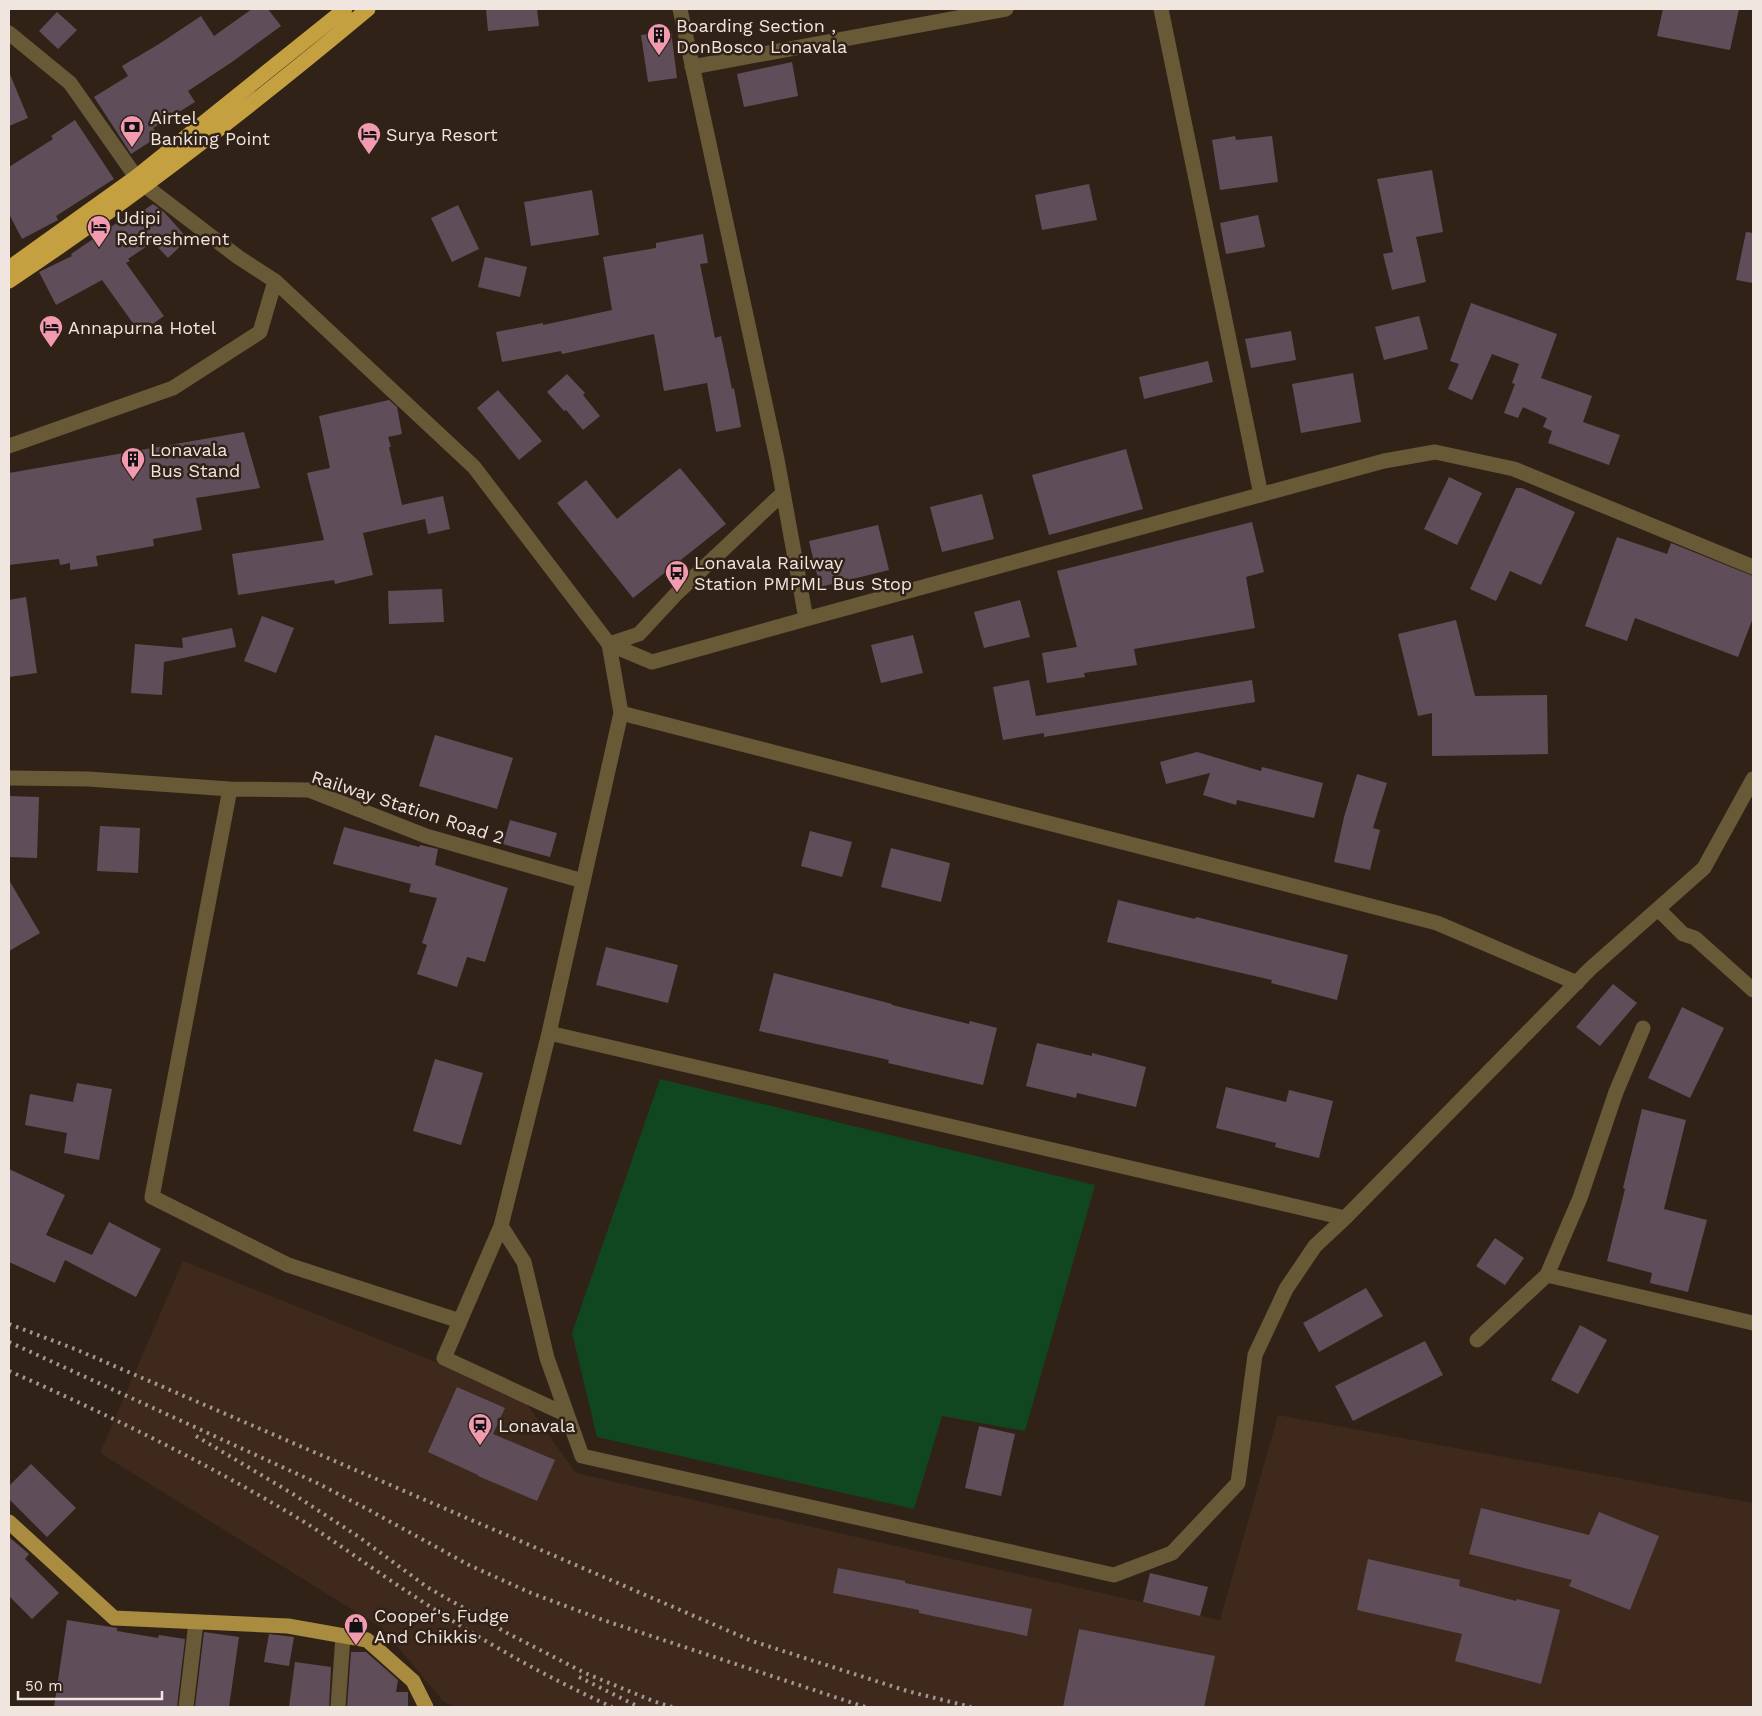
<svg xmlns="http://www.w3.org/2000/svg" width="1762" height="1716" font-family="'Work Sans',sans-serif">
  <style>
    .built { fill: #3e291c }
    .pitch { fill: #104720 }
    .building { fill: #5f4e5a }
    .lines { fill: none; stroke-linecap: round; stroke-linejoin: round }
    .minor { stroke: #685937; stroke-width: 15 }
    .major { stroke: #aa8c40; stroke-width: 15 }
    .highway { stroke: #c4a041; stroke-width: 15 }
    .rail { stroke: #a3978f; stroke-width: 4; stroke-dasharray: 2.5 5; stroke-linecap: butt }
    .labels { text-anchor: middle; dominant-baseline: central; stroke-width: 5; stroke-linejoin: round; paint-order: stroke }
    .poi-label { font-size: 18px; fill: #f0e5df; stroke: #312218; text-anchor: start }
    .street-label { font-size: 18px; fill: #f0e5df; stroke: #312218 }
  </style>
  <rect width="100%" height="100%" fill="#312218"/>
  <!-- built -->
  <path class="built" d="M183,1261L521,1396L576,1473L1220,1620L1278,1415L1753,1503V1707H454L443,1701L382,1628L100,1453Z"/>
  <!-- pitch -->
  <path class="pitch" d="M660,1079L1095,1185L1025,1431L942,1416L914,1509L597,1437L572,1333Z"/>
  <!-- building -->
  <path class="building" d="M252,9H268L281,26L232,62L188,91L195,102L153,128L159,136L131,154L94,97L128,76L122,66L159,44L201,16L214,36Z
    M486,9H537L539,26L488,31Z
    M1663,9H1739L1730,50L1657,36Z
    M57,12L77,30L58,49L39,31Z
    M671,31L677,78L648,82L641,35Z
    M792,62L798,96L744,107L737,74Z
    M9,72L28,118L9,126Z
    M75,120L114,179L56,216L58,220L22,239L9,214V167L53,139L51,136Z
    M1235,136L1236,140L1272,136L1278,182L1220,190L1212,140Z
    M1432,170L1443,232L1416,237L1426,282L1392,290L1383,254L1393,252L1377,179Z
    M1089,184L1097,220L1042,230L1035,195Z
    M592,190L599,235L531,246L524,202Z
    M153,204L164,212L188,239L168,258L153,242L128,259L130,261L126,263L164,316L140,333L102,280L56,305L39,272L72,256L71,254L130,214L132,218Z
    M458,205L479,249L452,262L431,218Z
    M1258,215L1265,247L1226,254L1220,223Z
    M1746,232L1753,233V283L1736,280Z
    M703,234L708,263L700,264L715,338L721,336L732,389L734,388L741,427L716,432L707,383L664,391L654,334L562,354L561,351L502,362L496,332L543,323V325L612,310L603,257L656,248V243Z
    M485,257L527,267L520,297L478,287Z
    M1471,303L1557,334L1541,378L1592,396L1583,422L1620,435L1609,465L1548,443L1552,431L1543,427L1547,418L1523,407L1518,418L1504,413L1515,384L1512,383L1519,364L1492,354L1472,400L1448,389L1459,364L1450,361Z
    M1419,316L1428,349L1384,360L1375,327Z
    M1291,331L1296,360L1251,368L1245,339Z
    M1208,361L1213,382L1144,399L1139,377Z
    M1353,373L1361,422L1301,433L1292,384Z
    M567,374L585,393L583,395L600,416L583,430L566,410L564,411L547,392Z
    M498,390L542,441L519,460L477,408Z
    M389,400L397,407L402,434L388,437L391,447H389L402,505L443,496L450,529L428,534L425,519L363,533L373,575L335,584L334,580L238,595L232,554L324,540L307,473L330,468L319,416Z
    M244,432L260,488L196,498L202,530L153,539L154,546L96,556L98,566L70,570V563L60,565L59,559L9,565V473Z
    M1126,449L1143,509L1049,535L1032,475Z
    M680,468L726,524L633,598L557,503L586,480L617,519Z
    M1449,477L1482,493L1457,545L1424,529Z
    M1516,488H1522L1575,512L1541,585L1510,571L1496,601L1470,589Z
    M982,494L994,539L942,552L930,507Z
    M1252,522L1264,572L1246,577L1255,628L1134,649L1137,665L1084,673L1085,677L1047,683L1042,653L1077,647L1057,571Z
    M878,525L889,570L820,587L809,541Z
    M1617,537L1667,554L1671,543L1753,576V618L1738,657L1635,618L1627,641L1585,626Z
    M442,589L444,622L389,624L388,591Z
    M26,597L37,673L9,677V600Z
    M1020,600L1030,637L984,648L974,612Z
    M262,616L294,628L276,673L244,661Z
    M1456,620L1475,696L1547,695L1548,754L1432,756V713L1418,716L1398,634Z
    M232,628L236,647L164,662L162,695L131,693L135,644L183,648L182,638Z
    M913,635L923,673L881,683L871,645Z
    M1029,680L1036,716L1252,680L1255,702L1044,737V733L1003,740L993,687Z
    M435,735L513,758L497,809L419,786Z
    M1197,752L1261,771L1262,767L1323,783L1314,818L1237,800L1236,805L1203,795L1210,773L1166,784L1160,762Z
    M1357,774L1387,783L1373,828L1380,830L1370,870L1334,862L1344,817Z
    M9,796L39,797L37,858L9,857Z
    M510,820L557,833L550,857L503,844Z
    M100,826L140,828L138,873L97,871Z
    M344,827L419,847L420,845L438,849L435,865L508,888L485,962L467,957L457,987L417,974L427,945L422,943L437,898L409,892L411,884L333,864Z
    M810,831L852,842L842,877L801,866Z
    M891,848L950,863L941,902L881,887Z
    M9,880L40,933L9,951Z
    M1118,900L1195,919L1196,917L1348,955L1337,1000L1271,983L1272,980L1107,942Z
    M606,947L678,965L668,1003L596,985Z
    M774,973L892,1004V1005L969,1024L970,1021L997,1028L983,1085L888,1063L889,1060L759,1031Z
    M1613,984L1637,1003L1600,1046L1576,1027Z
    M1682,1007L1724,1028L1690,1098L1648,1078Z
    M1037,1043L1092,1056V1053L1146,1067L1136,1107L1077,1093L1076,1098L1026,1086Z
    M435,1059L483,1073L461,1145L413,1131Z
    M77,1083L112,1089L99,1160L64,1153L67,1133L25,1125L30,1094L73,1102Z
    M1226,1087L1286,1102L1289,1090L1333,1101L1319,1158L1275,1147L1276,1143L1216,1128Z
    M1642,1109L1686,1120L1664,1209L1707,1220L1688,1292L1650,1283L1652,1273L1607,1261L1625,1189L1623,1188Z
    M9,1169L65,1195L46,1235L92,1255L109,1222L161,1249L136,1297L65,1260L55,1283L9,1262Z
    M1495,1238L1524,1258L1505,1285L1476,1266Z
    M1366,1288L1383,1316L1319,1352L1303,1323Z
    M1580,1325L1607,1340L1578,1394L1551,1380Z
    M1425,1341L1443,1375L1353,1421L1335,1386Z
    M457,1387L505,1408L493,1434L555,1460L537,1501L478,1476V1475L428,1452Z
    M979,1426L1015,1434L1001,1496L965,1488Z
    M31,1464L76,1508L47,1537L9,1499V1486Z
    M1481,1508L1589,1535L1599,1512L1659,1536L1630,1610L1569,1586L1572,1580L1469,1554Z
    M9,1537L29,1554L25,1559L59,1593L32,1619L9,1596Z
    M1368,1559L1460,1580L1459,1586L1516,1601L1517,1599L1560,1610L1541,1684L1455,1661L1462,1634L1357,1610Z
    M838,1568L905,1581V1583L1032,1609L1027,1636L919,1613V1610L833,1593Z
    M1150,1573L1208,1587L1200,1616L1143,1602Z
    M67,1620L117,1628V1631L158,1638L159,1635L185,1639L177,1707H54Z
    M1079,1629L1215,1656L1204,1707H1063Z
    M204,1632L239,1637L229,1707H195Z
    M269,1634L294,1637L289,1666L264,1662Z
    M351,1652H366L398,1680L396,1692H408V1707H347Z
    M295,1662L331,1667L329,1707H289Z"/>
  <g class="lines">
    <!-- minor -->
    <path class="minor" d="M680,9L777,459L806,619
      M1161,9L1261,495
      M9,33L70,83L136,177L144,185L238,257L275,281L474,467L609,644L621,713L549,1033L501,1226L524,1262L547,1358L582,1456L1114,1575L1172,1553L1238,1483L1255,1355L1286,1289L1315,1246L1345,1218L1590,969L1704,868L1753,779
      M692,67L1006,9
      M9,446L173,388L260,332L275,281
      M609,644L652,662L806,619L1384,461L1435,452L1514,469L1753,567
      M609,644L639,634L677,593L783,493
      M621,713L1437,923L1577,983
      M9,778L88,779L230,789L309,790L426,836L583,881
      M230,789L152,1197L288,1265L460,1321
      M1658,909L1683,934L1695,938L1753,990
      M549,1033L1345,1218
      M501,1226L444,1358L567,1415
      M1547,1275L1753,1323
      M1477,1340L1547,1275L1580,1198L1616,1092L1643,1028
      M186,1707L196,1622
      M338,1707L343,1636"/>
    <!-- major -->
    <path class="major" d="M9,1522L114,1618L288,1626L367,1640L413,1681L426,1707"/>
    <!-- highway -->
    <path class="highway" d="M9,268L136,177L345,9
      M9,281C134,198 253,105 368,9"/>
    <!-- rail -->
    <path class="rail" d="M9,1324L75,1349L752,1641L907,1691L971,1707
      M9,1342L317,1483L369,1510L469,1565L531,1593L603,1620L865,1707
      M9,1371C109,1415 207,1463 301,1520C341,1545 378,1573 417,1598C479,1639 544,1676 612,1707
      M196,1436L293,1494L359,1537L427,1587L507,1633L585,1673L653,1701L672,1707
      M579,1677L639,1707"/>
  </g>
  <!-- icons -->
  <defs>
    <g id="building-pin" transform="scale(1.25)"><path d="M0 17L-7.5 6A9.5 9.5 0 1 1 7.5 6Z" fill="#f29aaf" stroke="#312218"/><path d="M-4-6H4V6H1V3H-1V6H-4ZM-2.5-4.3h1.7v1.8h-1.7ZM.8-4.3h1.7v1.8H.8ZM-2.5-1h1.7V.8h-1.7ZM.8-1h1.7V.8H.8Z" fill="#111"/></g>
    <g id="bank-pin" transform="scale(1.25)"><path d="M0 17L-7.5 6A9.5 9.5 0 1 1 7.5 6Z" fill="#f29aaf" stroke="#312218"/><path d="M-6-4H6V4H-6ZM0-2.3a2.3 2.3 0 1 0 0 4.6a2.3 2.3 0 1 0 0-4.6Z" fill="#111"/></g>
    <g id="hotel-pin" transform="scale(1.25)"><path d="M0 17L-7.5 6A9.5 9.5 0 1 1 7.5 6Z" fill="#f29aaf" stroke="#312218"/><path d="M-6-4.5h1.5V1H6V5H4.5V3h-9V5H-6ZM-4 0a1.8 1.8 0 1 1 3.6 0ZM.5 0V-2.5h3Q6-2.5 6 0Z" fill="#111"/></g>
    <g id="bus-pin" transform="scale(1.25)"><path d="M0 17L-7.5 6A9.5 9.5 0 1 1 7.5 6Z" fill="#f29aaf" stroke="#312218"/><path d="M-5-6H5V4H4V6H2V4H-2V6H-4V4H-5ZM-3.5-4V0h7V-4ZM-3.5 1.2v1.5H-2V1.2ZM2 1.2v1.5H3.5V1.2Z" fill="#111"/></g>
    <g id="station-pin" transform="scale(1.25)"><path d="M0 17L-7.5 6A9.5 9.5 0 1 1 7.5 6Z" fill="#f29aaf" stroke="#312218"/><path d="M-3-6H3Q5-6 5-4V2Q5 4 3 4L4.5 6H3L1.5 4h-3L-3 6H-4.5L-3 4Q-5 4-5 2V-4Q-5-6-3-6ZM-3.5-4v3h7v-3ZM-3.5 1v1.5H-2V1ZM2 1v1.5H3.5V1Z" fill="#111"/></g>
    <g id="shop-pin" transform="scale(1.25)"><path d="M0 17L-7.5 6A9.5 9.5 0 1 1 7.5 6Z" fill="#f29aaf" stroke="#312218"/><path d="M-5-2.5h2.3a2.7 3.5 0 0 1 5.4 0H5L5.5 6h-11ZM-1.5-2.5h3a1.5 2.3 0 0 0-3 0Z" fill="#111"/></g>
  </defs>
  <g fill-rule="evenodd">
    <use href="#building-pin" x="659" y="35"/>
    <use href="#bank-pin" x="132" y="127"/>
    <use href="#hotel-pin" x="369" y="134"/>
    <use href="#hotel-pin" x="99" y="227"/>
    <use href="#hotel-pin" x="51" y="327"/>
    <use href="#building-pin" x="133" y="459"/>
    <use href="#bus-pin" x="677" y="572"/>
    <use href="#station-pin" x="480" y="1425"/>
    <use href="#shop-pin" x="356" y="1625"/>
  </g>
  <g class="labels">
    <!-- poi labels -->
    <g class="poi-label">
      <text x="676" y="25">Boarding Section ,<tspan x="676" dy="21">DonBosco Lonavala</tspan></text>
      <text x="150" y="117">Airtel<tspan x="150" dy="21">Banking Point</tspan></text>
      <text x="386" y="134">Surya Resort</text>
      <text x="116" y="217">Udipi<tspan x="116" dy="21">Refreshment</tspan></text>
      <text x="68" y="327">Annapurna Hotel</text>
      <text x="150" y="449">Lonavala<tspan x="150" dy="21">Bus Stand</tspan></text>
      <text x="694" y="562">Lonavala Railway<tspan x="694" dy="21">Station PMPML Bus Stop</tspan></text>
      <text x="498" y="1425">Lonavala</text>
      <text x="374" y="1615">Cooper's Fudge<tspan x="374" dy="21">And Chikkis</tspan></text>
    </g>
    <!-- street labels -->
    <g class="street-label">
      <text transform="translate(408 807) rotate(18)">Railway Station Road 2</text>
    </g>
  </g>
  <!-- border -->
  <rect width="1762" height="1716" fill="none" stroke="#f0e5df" stroke-width="20"/>
  <!-- scale -->
  <path d="M18 1691v8h144v-8" fill="none" stroke="#f0e5df" stroke-width="2.5"/>
  <text x="25" y="1691" font-size="15" fill="#f0e5df" stroke="#312218" stroke-width="4" paint-order="stroke">50 m</text>
</svg>
